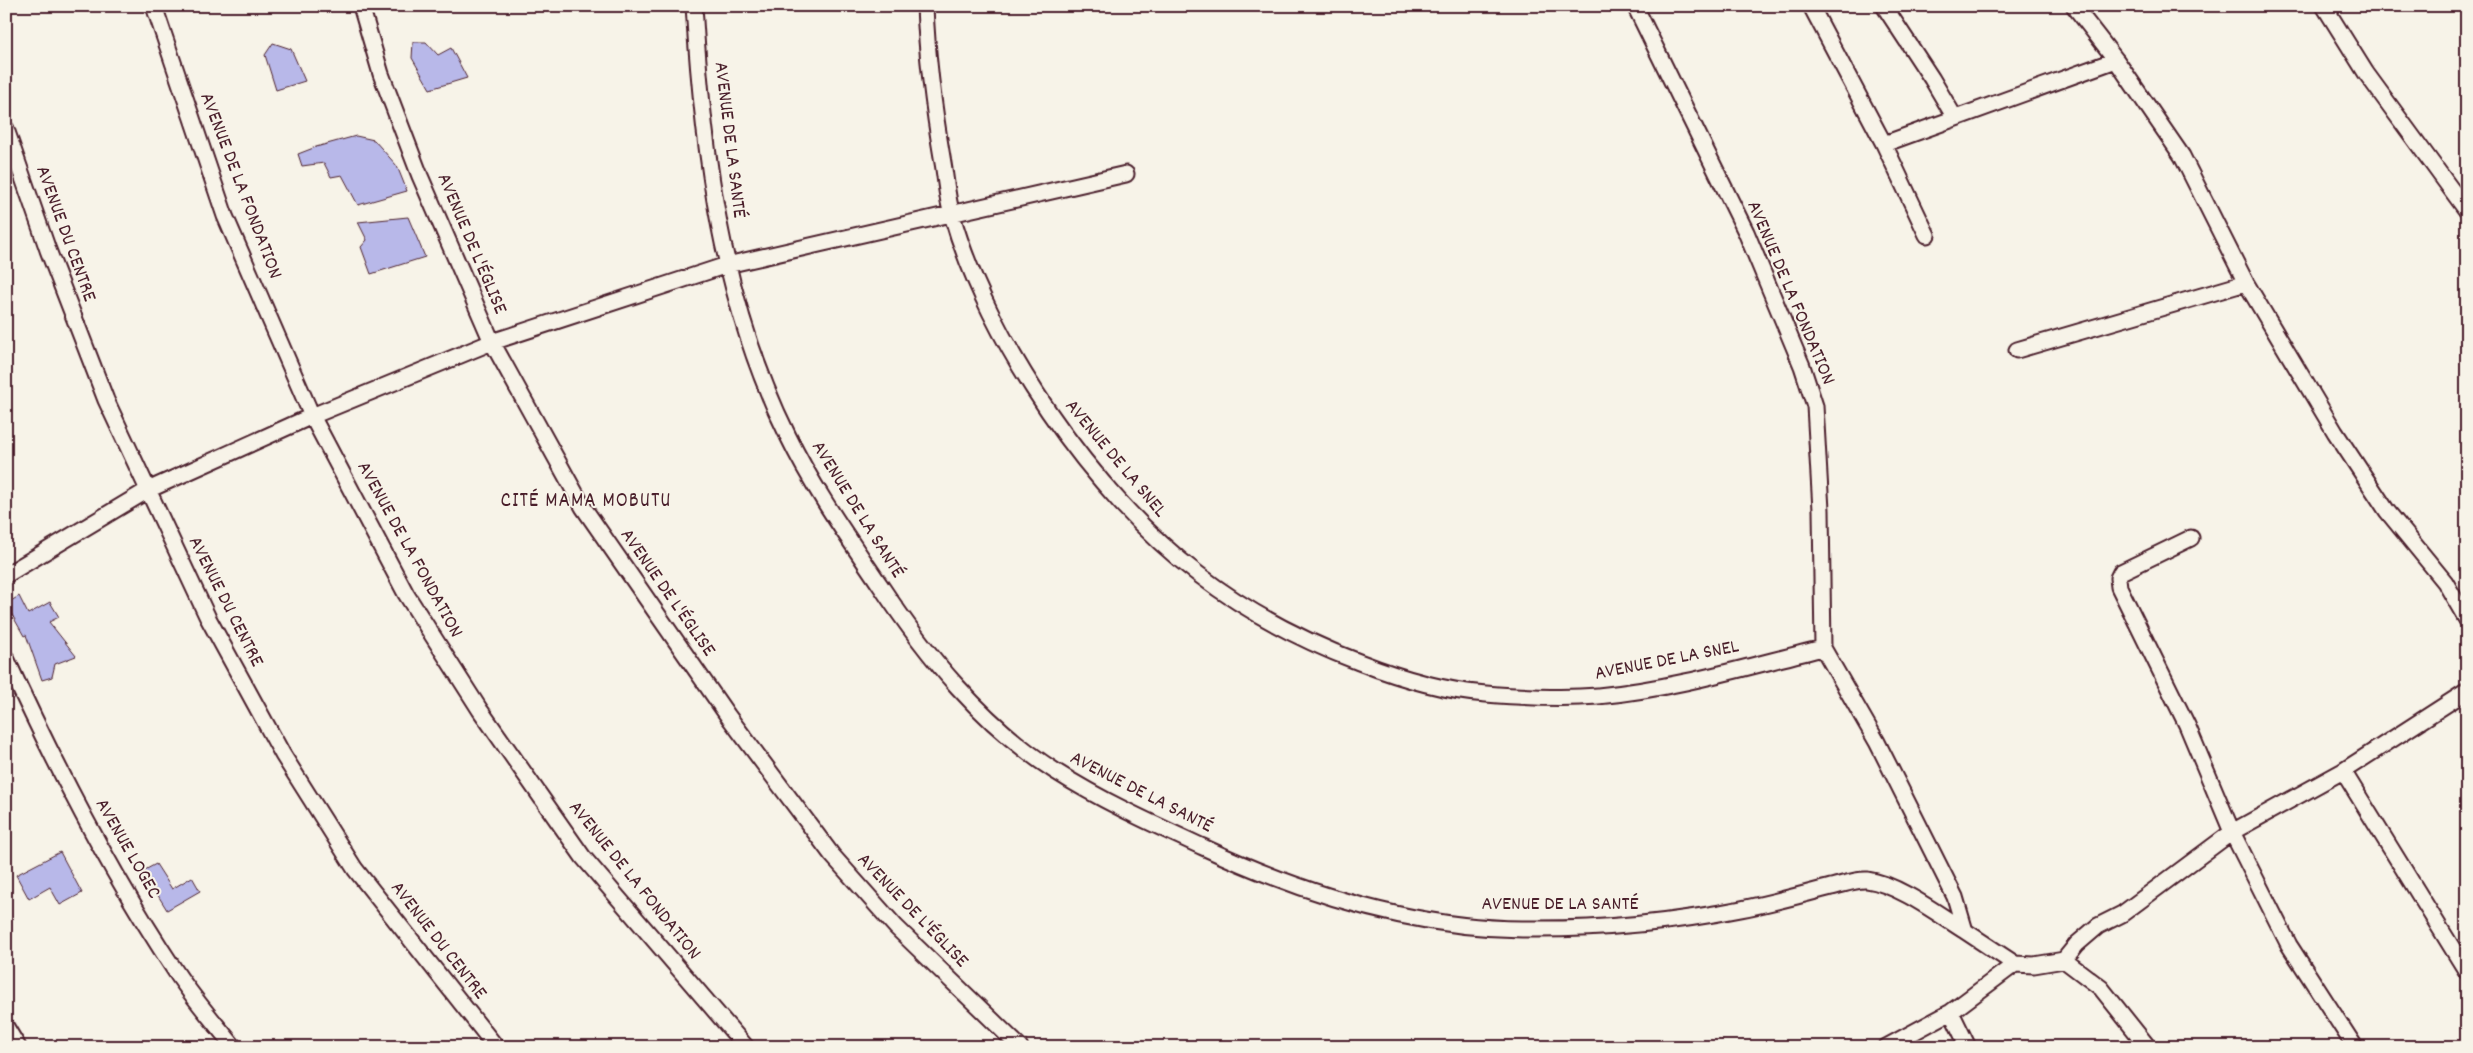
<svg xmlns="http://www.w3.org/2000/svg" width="2473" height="1053" font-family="Dekko,sans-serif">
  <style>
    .building { fill: #b8b8e9; stroke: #4a1f2b }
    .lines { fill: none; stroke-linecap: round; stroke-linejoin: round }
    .street-casing { stroke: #4a1f2b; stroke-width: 19 }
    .street { stroke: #f7f3e8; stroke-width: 15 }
    .labels { text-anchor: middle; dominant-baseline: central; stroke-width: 4; stroke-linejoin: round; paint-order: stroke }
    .street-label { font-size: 20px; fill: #4a1f2b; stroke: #f7f3e8 }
    .neighbourhood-label { font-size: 21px; letter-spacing: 1px; fill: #4a1f2b; stroke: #f7f3e8 }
  </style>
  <rect width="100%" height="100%" fill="#f7f3e8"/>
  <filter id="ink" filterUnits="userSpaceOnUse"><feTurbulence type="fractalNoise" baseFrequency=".02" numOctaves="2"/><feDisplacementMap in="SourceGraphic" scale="10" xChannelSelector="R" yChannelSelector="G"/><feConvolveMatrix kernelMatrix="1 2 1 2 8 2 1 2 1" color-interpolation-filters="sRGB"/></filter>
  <g filter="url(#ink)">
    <!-- building -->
    <path class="building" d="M413,42H426L438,55L451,48L467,78L430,89L412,58Z
      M273,43L291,49L305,81L276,90L265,55Z
      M356,136L374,140L397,166L407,191L358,205L342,175L331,177L324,163L302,166L298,154L316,147Z
      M408,217L425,257L371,274L361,247L367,240L358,222Z
      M19,596L28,614L50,602L59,617L49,622L76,656L55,664L52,677L42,680L26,635L24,636L6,604Z
      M60,852L82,893L60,905L50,887L29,899L16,875Z
      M156,864L172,889L192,877L200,891L167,910L143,871Z"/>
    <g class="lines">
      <!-- street casing -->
      <g class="street-casing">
        <path id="street" d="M154,6L225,216L312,416L406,594L480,710L583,857L746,1047
          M361,6L381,74L420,176L492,342L583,507L728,716L832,855L896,927L1020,1047
          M694,6C703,153 722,303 788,436C813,488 847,536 880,585C927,656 982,724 1055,771C1102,801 1153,824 1203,847C1302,893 1411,928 1522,929C1599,930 1666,924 1741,909C1772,903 1801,895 1831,887C1842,885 1856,879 1867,880C1898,884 1938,914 1965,931
          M925,6C927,59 934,111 943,163C946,180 947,198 952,215C987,340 1094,496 1198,574C1247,612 1301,640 1359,662C1400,678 1443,691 1486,694C1523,697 1561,699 1598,696C1674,689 1749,666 1823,648L1877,742L1955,897L1965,931L2015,964L2034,965L2064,960L2101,988L2148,1047
          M1635,6L1746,232L1802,366L1815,406L1821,510L1823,648
          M1811,6L1884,144L1927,235
          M1884,6L1932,79L1955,118
          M2074,6L2116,60L2182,156L2246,283L2335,432L2387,511L2445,582L2467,620
          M2324,6L2366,73L2467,211
          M6,129L48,250L106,400L208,618L283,755L355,869L496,1047
          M1884,144L2116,60
          M2017,350L2246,283
          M2191,538L2121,572L2118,578L2119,587L2187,725L2232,832L2289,945L2355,1047
          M6,575L148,490L312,416L492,342L727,265L1126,174
          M6,658C55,765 110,873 176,972C193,998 214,1022 234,1047
          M2343,771L2467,972
          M2064,960L2077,944L2098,926L2122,914L2232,832L2343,771L2467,691
          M1951,1012L1968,1047
          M6,1027L18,1047
          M1886,1047L1951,1012L2015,964"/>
      </g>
      <!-- street -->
      <use href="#street" class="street"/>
    </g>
  </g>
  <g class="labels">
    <!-- street labels -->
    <g class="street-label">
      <text transform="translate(729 140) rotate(83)">AVENUE DE LA SANTÉ</text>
      <text transform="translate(240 186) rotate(69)">AVENUE DE LA FONDATION</text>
      <text transform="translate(65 234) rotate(70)">AVENUE DU CENTRE</text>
      <text transform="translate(471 244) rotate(67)">AVENUE DE L'ÉGLISE</text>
      <text transform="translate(1790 293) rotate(67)">AVENUE DE LA FONDATION</text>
      <text transform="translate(1115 459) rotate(50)">AVENUE DE LA SNEL</text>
      <text transform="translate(857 510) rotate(58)">AVENUE DE LA SANTÉ</text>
      <text transform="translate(409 550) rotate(61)">AVENUE DE LA FONDATION</text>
      <text transform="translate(667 593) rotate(55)">AVENUE DE L'ÉGLISE</text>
      <text transform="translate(225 602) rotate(63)">AVENUE DU CENTRE</text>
      <text transform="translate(1667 661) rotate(-11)">AVENUE DE LA SNEL</text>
      <text transform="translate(1141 793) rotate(27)">AVENUE DE LA SANTÉ</text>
      <text transform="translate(127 849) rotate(60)">AVENUE LOGEC</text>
      <text transform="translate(634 881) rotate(51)">AVENUE DE LA FONDATION</text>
      <text x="1560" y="905">AVENUE DE LA SANTÉ</text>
      <text transform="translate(912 911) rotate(46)">AVENUE DE L'ÉGLISE</text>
      <text transform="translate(438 941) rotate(52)">AVENUE DU CENTRE</text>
    </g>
    <!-- neighbourhood labels -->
    <g class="neighbourhood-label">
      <text x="586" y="502">CITÉ MAMA MOBUTU</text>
    </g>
  </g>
  <!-- margin -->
  <rect width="2473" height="1053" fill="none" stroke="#f7f3e8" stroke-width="25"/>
  <rect x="12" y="12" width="2448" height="1028" fill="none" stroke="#4a1f2b" stroke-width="2" filter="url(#ink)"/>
</svg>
